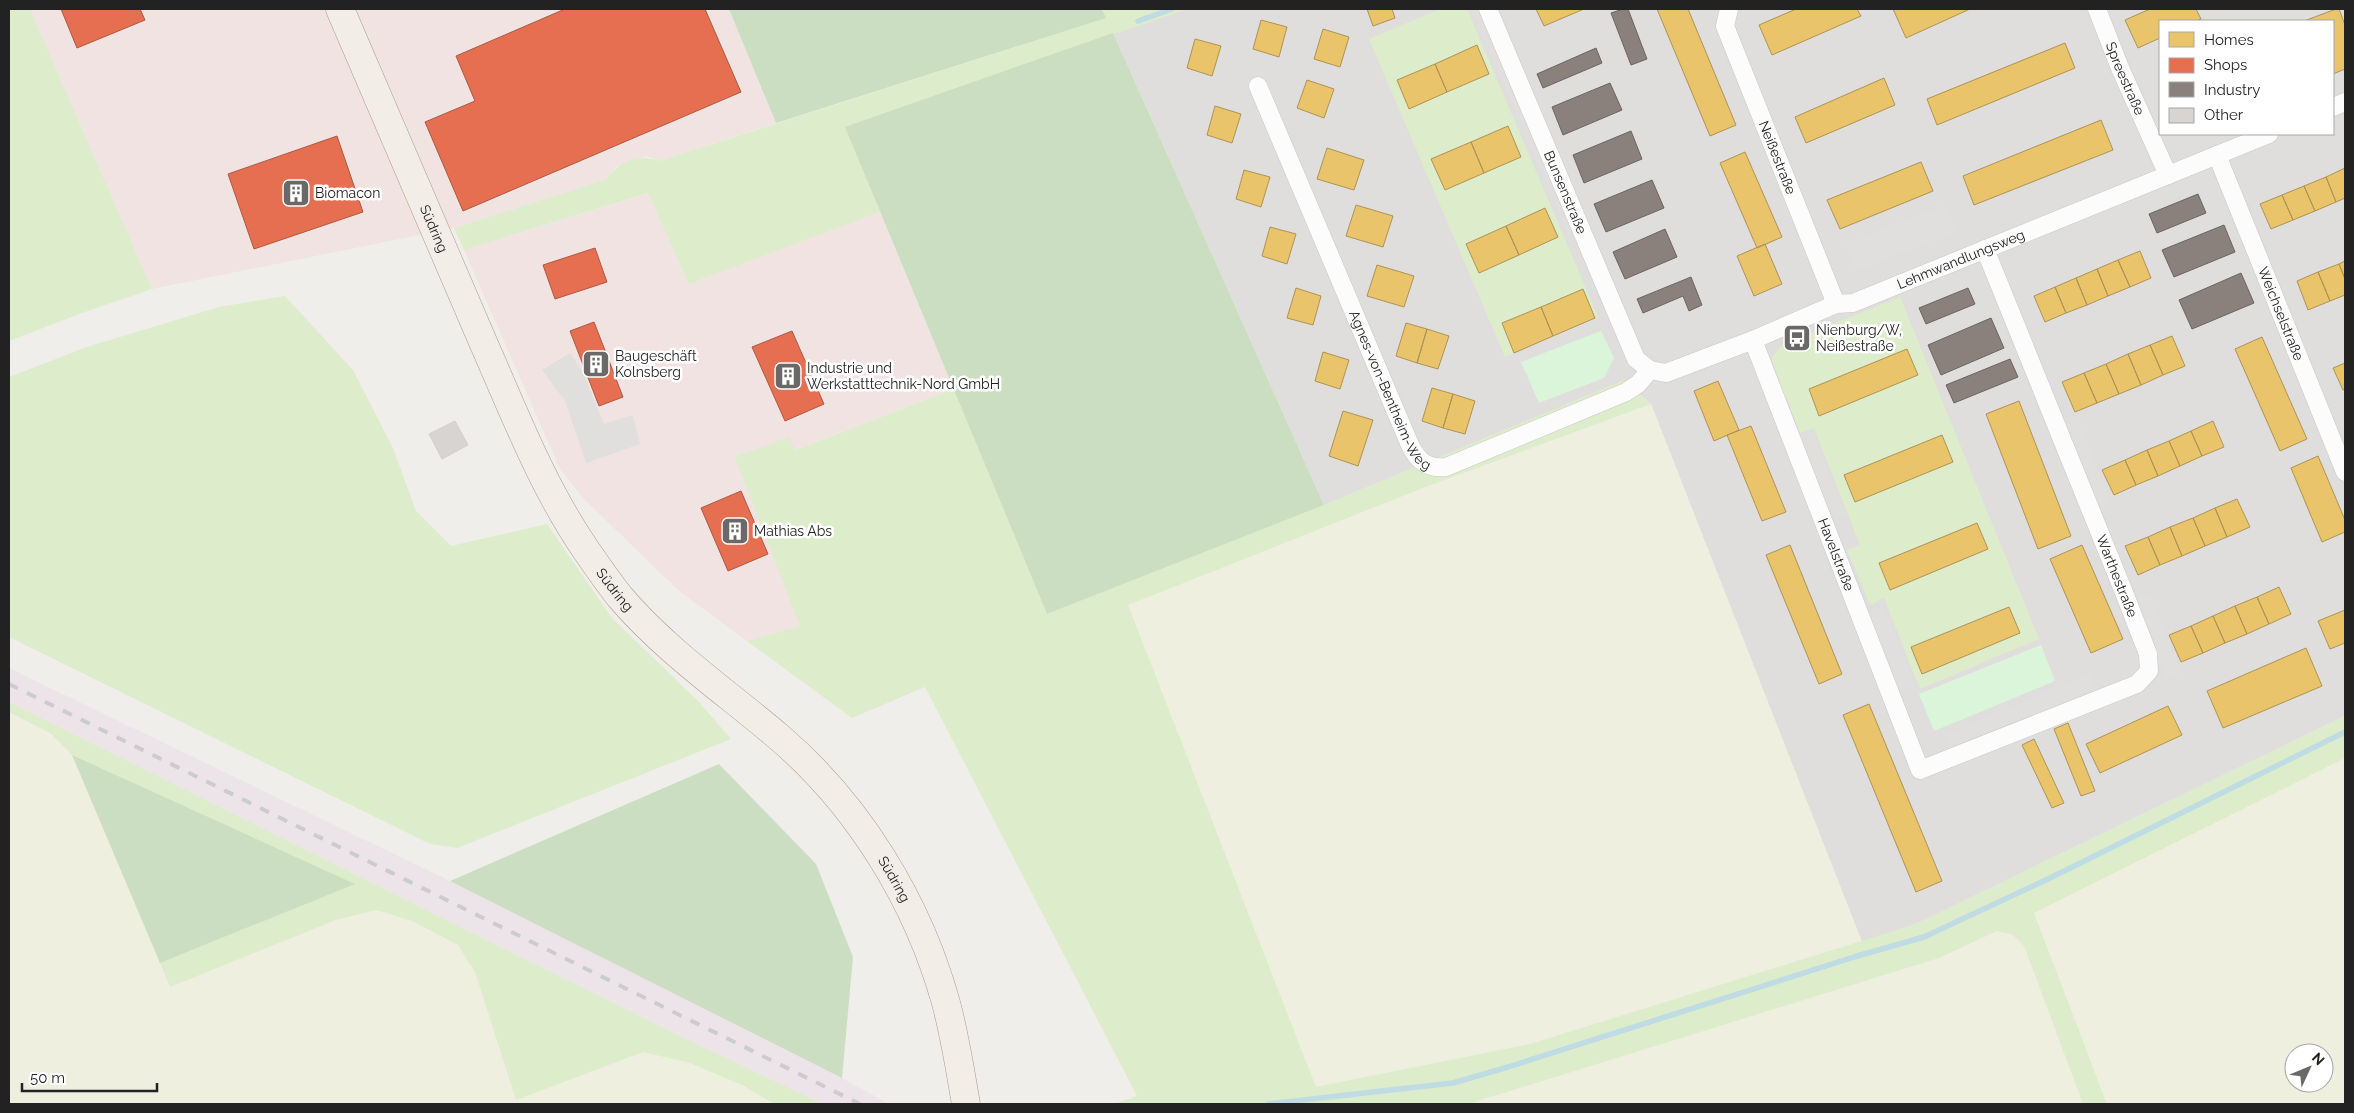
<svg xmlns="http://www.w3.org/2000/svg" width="2354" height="1113" font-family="Raleway,sans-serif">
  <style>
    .residential { fill: #dfdedc; fill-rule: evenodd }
    .commercial { fill: #f1e3e1 }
    .industrial { fill: #ede4e9 }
    .farmland { fill: #efefdf; fill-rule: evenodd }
    .grass { fill: #ddeccb }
    .forest { fill: #cbdec1 }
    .park { fill: #daf5da }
    .parking { fill: #e0dfde }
    .homes { fill: #e9c46a; stroke: #ad9354 }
    .shops { fill: #e76f51; stroke: #ac5843 }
    .industry { fill: #8a817c; stroke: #6b6461 }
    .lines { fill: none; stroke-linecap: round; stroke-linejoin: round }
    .stream { stroke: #bfdbe3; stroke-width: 5.5 }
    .building { fill: #d7d4d2; stroke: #d3d0cc }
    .minor-casing { stroke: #c9c8c7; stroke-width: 19 }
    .primary-casing { stroke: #a79c86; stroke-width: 29 }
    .minor { stroke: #fdfcfc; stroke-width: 18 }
    .primary { stroke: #f3ede7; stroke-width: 28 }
    .rail { stroke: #ccc; stroke-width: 4; stroke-dasharray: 10 10; stroke-linecap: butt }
    .labels { text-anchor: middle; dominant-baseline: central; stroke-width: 5; stroke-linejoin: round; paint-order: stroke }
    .street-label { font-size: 14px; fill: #222; stroke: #fff }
    .poi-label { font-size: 14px; fill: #222; stroke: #fff; text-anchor: start }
  </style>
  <rect width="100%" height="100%" fill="#f0eeeb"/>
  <!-- residential -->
  <path class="residential" d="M1187,9H2345V716L1916,924L1862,942L1651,404L1624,381L1324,505L1113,33ZM2160,21H2333V134H2160Z"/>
  <!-- commercial -->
  <path class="commercial" d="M30,9H729L776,123L659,161L646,156L615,167L607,179L454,228L152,289Z
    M649,193L689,284L880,212L954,389L794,450L789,438L800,626L747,641L679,591L583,498L560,469L464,250Z"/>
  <!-- industrial -->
  <path class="industrial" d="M9,668L450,881L842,1078L889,1104H823L680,1036L9,702Z"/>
  <!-- farmland -->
  <path class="farmland" d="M1651,404L1862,942L1530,1044L1316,1087L1127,605L1423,488Z
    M9,712L50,733L72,755L170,987L336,920L376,910L412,921L458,945L475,972L516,1099L643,1052L690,1063L744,1086L774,1104H9Z
    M2345,758V1104H2107L2033,913ZM2294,1053H2324V1083H2294Z
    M1997,931L2013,935L2024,946L2083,1104L1468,1103L1939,958Z"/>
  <!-- grass -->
  <path class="grass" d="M9,9H30L152,289L82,313L9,341Z
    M1102,9H1187L846,127L880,212L689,284L648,193L464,250L454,228L607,179C618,161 640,154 659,161L1106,18Z
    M1440,9H1467L1598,317L1595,318L1583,290L1502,323L1514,353L1505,357L1369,39Z
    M285,296L353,370L393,448L416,511L451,546L547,524L612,618L699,702L731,739L457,848L430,844L9,637V377L87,347L219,307Z
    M1900,297L2039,639L1920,689L1884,598L1870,605L1847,550L1860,545L1814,428L1800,433L1772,362V357L1783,344Z
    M1624,380L1651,404L1423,488L1128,605L1316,1087L1530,1044L1916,924L2345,716V758L2034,913L2107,1104H2083L2024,946L2013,935L1997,931L1939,958L1468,1104H1114L1137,1096L925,687L852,718L747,641L800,626L735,457L789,437L795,450L954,389L1047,614L1324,505Z
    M9,702L680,1036L823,1104H774L744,1086L690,1063L643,1052L516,1100L475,972L458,945L412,921L376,910L336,920L170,987L160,963L354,884L72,755L50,733L9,712Z"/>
  <!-- forest -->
  <path class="forest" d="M729,9H1102L1106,18L776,123Z
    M1113,33L1324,505L1047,614L845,127Z
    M72,755L355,884L160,963Z
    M719,764L816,864L853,957L842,1078L450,881Z"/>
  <!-- park -->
  <path class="park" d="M1601,331L1614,358L1604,378L1539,403L1521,362Z
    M2041,645L2055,681L1934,731L1919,694Z"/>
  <!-- parking -->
  <path class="parking" d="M1471,9H1479L1575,233L1569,236Z
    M1945,205L1956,232L1856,271L1845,244Z
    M570,353L583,372L604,424L633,415L640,444L586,463L565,401L542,370Z
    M2077,420L2110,500L2095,506L2063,426Z
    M1814,436L1845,515L1830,521L1799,442Z
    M2149,593L2181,673L2166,679L2134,599Z
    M1884,606L1914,685L1899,691L1868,612Z
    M2090,674L2096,689L1950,749L1944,735Z"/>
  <!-- homes -->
  <path class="homes" d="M1367,9H1392L1395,18L1373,26Z
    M1536,9H1584L1544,26Z
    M1657,9H1688L1736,125L1710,136Z
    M1796,9H1857L1861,16L1772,55L1759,25Z
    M1893,9H1970L1906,38Z
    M2150,9H2196L2201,19L2196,21H2160V38L2138,48L2125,20Z
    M2336,9H2339L2345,25V69L2333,74V21H2304Z
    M1261,20L1287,27L1279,57L1253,49Z
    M1323,29L1349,37L1340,67L1314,59Z
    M1195,39L1221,46L1212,76L1187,68Z
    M2065,43L2075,68L1937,125L1927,99Z
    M1477,45L1489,74L1447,92L1435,64Z
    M1435,64L1447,92L1409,109L1397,80Z
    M1884,78L1895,105L1806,143L1795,117Z
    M1307,80L1334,89L1324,118L1297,108Z
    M1215,106L1241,114L1232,143L1207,135Z
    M2101,120L2113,150L1974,205L1963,176Z
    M1508,126L1521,157L1484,173L1471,142Z
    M1471,142L1484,173L1445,190L1431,159Z
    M1327,148L1364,160L1354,190L1317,179Z
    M1745,152L1782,237L1757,248L1720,163Z
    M1921,162L1933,191L1840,229L1827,200Z
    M2345,168V198L2336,202L2326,177Z
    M1244,170L1270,177L1261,207L1236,199Z
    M2326,177L2336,202L2315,211L2304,186Z
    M2304,186L2315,211L2293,220L2282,195Z
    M2282,195L2293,220L2271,229L2260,204Z
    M1356,205L1393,216L1383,247L1346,236Z
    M1545,208L1558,237L1519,255L1506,226Z
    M1506,226L1519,255L1479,273L1466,244Z
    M1270,227L1296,234L1287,264L1262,256Z
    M1765,244L1782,284L1754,296L1737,256Z
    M2140,251L2151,278L2130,287L2118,260Z
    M2118,260L2130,287L2108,296L2097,269Z
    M2345,261V279L2339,264Z
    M2339,264L2345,279V295L2330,301L2318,272Z
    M1377,265L1414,276L1404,307L1367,296Z
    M2097,269L2108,296L2087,305L2076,278Z
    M2318,272L2330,301L2308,310L2297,281Z
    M2076,278L2087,305L2066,313L2055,287Z
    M2055,287L2066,313L2045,322L2034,296Z
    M1296,288L1321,296L1313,325L1287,318Z
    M1583,289L1595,318L1553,336L1541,307Z
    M1541,307L1553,336L1514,353L1502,323Z
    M1406,323L1427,329L1417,363L1396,356Z
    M1427,329L1449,336L1438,369L1417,363Z
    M2172,336L2185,366L2163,375L2150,345Z
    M2262,337L2307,439L2280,451L2235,349Z
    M2150,345L2163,375L2141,385L2128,354Z
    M1907,349L1918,375L1819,416L1809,389Z
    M1323,352L1349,360L1340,389L1315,381Z
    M2128,354L2141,385L2119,394L2106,364Z
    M2345,363V389L2343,390L2333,368Z
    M2106,364L2119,394L2097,403L2084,373Z
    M2084,373L2097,403L2075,412L2062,382Z
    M1718,381L1739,430L1714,441L1694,391Z
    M1432,388L1453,394L1443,428L1422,421Z
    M1453,394L1475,401L1465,434L1443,428Z
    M2019,401L2071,536L2038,549L1986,414Z
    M1343,411L1373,420L1358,466L1329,456Z
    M2213,421L2224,447L2202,456L2191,431Z
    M1751,426L1786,512L1762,521L1727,435Z
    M2191,431L2202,456L2180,466L2169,441Z
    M1942,435L1953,462L1855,502L1844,475Z
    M2169,441L2180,466L2158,476L2147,450Z
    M2147,450L2158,476L2136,485L2125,460Z
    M2318,456L2345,520V532L2322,542L2291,468Z
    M2125,460L2136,485L2114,495L2102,470Z
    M2237,499L2250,527L2227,537L2215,508Z
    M2215,508L2227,537L2205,546L2193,518Z
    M2193,518L2205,546L2182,556L2170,527Z
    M1977,523L1988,549L1890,590L1879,563Z
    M2170,527L2182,556L2160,565L2148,537Z
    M2148,537L2160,565L2138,575L2125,546Z
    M1790,545L1842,674L1819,684L1766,555Z
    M2082,545L2123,639L2091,653L2050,559Z
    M2279,587L2291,614L2269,624L2257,597Z
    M2257,597L2269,624L2247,634L2235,606Z
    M2235,606L2247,634L2225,643L2213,616Z
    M2009,607L2020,633L1922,674L1911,647Z
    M2345,610V643L2330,649L2318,621Z
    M2213,616L2225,643L2203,653L2191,626Z
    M2191,626L2203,653L2181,662L2169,635Z
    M2306,648L2322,686L2223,728L2207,691Z
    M1869,704L1942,881L1916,892L1843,715Z
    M2168,706L2182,735L2100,773L2086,744Z
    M2068,723L2095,791L2081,796L2054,729Z
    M2034,739L2064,803L2052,808L2022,745Z"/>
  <!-- shops -->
  <path class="shops" d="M61,9H140L145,20L77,48Z
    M565,9H705L741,92L463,211L425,122L475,101L456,56Z
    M337,136L363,212L254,249L228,174Z
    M595,248L607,282L555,299L543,265Z
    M594,322L623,397L599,406L570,331Z
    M792,331L824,404L785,421L752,347Z
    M741,491L768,554L728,571L701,508Z"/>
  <!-- industry -->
  <path class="industry" d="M1623,9H1628L1647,59L1631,65L1611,13Z
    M1596,48L1602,63L1543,88L1537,74Z
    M1610,83L1622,110L1563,135L1552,107Z
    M1631,131L1642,159L1584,183L1573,155Z
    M1652,180L1664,208L1606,232L1594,204Z
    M2198,194L2206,213L2157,233L2149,214Z
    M2224,225L2235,252L2174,277L2162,250Z
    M1665,229L1677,257L1625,279L1613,252Z
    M2241,273L2254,303L2192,329L2179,300Z
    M1691,277L1702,305L1689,311L1683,296L1643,313L1637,299Z
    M1968,288L1975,304L1926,324L1919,308Z
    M1991,318L2004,348L1941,375L1928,345Z
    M2010,359L2018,377L1954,403L1946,385Z"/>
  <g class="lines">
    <!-- stream -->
    <path class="stream" d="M1138,21L1172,9
      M1268,1104L1453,1083L1508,1067L1854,957L1924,937L2050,878L2345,732"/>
  </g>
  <!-- building -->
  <path class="building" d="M455,421L468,445L442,459L429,434Z"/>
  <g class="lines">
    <!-- minor casing -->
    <g class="minor-casing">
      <g id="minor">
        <path id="s1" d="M1488,9L1636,359L1650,370L1666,373L1753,340L1836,304L1853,303L2269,134"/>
        <path id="s2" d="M1729,9L1725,26L1836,304"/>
        <path id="s3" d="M2097,9L2120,68L2168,175"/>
        <path id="s4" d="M1258,86L1410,445C1418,461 1427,469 1446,467L1626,392L1638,384L1650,370"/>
        <path d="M2333,107L2345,102"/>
        <path id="s5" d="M2217,155L2345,472"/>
        <path id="s6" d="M1753,340L1920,770L2137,684L2149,671L2148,654L2125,595L1985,249"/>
      </g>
    </g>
    <!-- primary casing -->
    <g class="primary-casing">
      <g id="primary">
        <path id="s7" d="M340,9C387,120 435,231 483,342C514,412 542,486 586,550C597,566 608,582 620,597C666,651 726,692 780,738C859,806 918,902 946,1003C955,1036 960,1070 966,1104"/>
      </g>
    </g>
    <!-- minor -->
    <use href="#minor" class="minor"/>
    <!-- primary -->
    <use href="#primary" class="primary"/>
    <!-- rail -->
    <path class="rail" d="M9,684L860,1104"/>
  </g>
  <!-- icons -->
  <defs>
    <g id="building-square" transform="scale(1.4375)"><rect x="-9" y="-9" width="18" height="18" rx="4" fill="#6a6968" stroke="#fff"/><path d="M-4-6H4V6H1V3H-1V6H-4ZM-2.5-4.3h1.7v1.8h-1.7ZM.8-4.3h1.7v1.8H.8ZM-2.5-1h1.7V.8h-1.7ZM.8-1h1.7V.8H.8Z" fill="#fff"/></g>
    <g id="bus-square" transform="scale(1.4375)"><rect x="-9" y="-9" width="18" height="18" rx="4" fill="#6a6968" stroke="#fff"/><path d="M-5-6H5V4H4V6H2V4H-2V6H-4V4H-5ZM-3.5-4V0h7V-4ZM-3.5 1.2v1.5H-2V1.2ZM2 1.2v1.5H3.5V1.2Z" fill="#fff"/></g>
  </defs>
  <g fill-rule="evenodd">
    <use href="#building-square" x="296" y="193"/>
    <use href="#bus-square" x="1797" y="338"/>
    <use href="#building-square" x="596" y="364"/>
    <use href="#building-square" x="788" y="376"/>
    <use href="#building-square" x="735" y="531"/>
  </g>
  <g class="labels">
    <!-- street labels -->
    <g class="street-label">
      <text stroke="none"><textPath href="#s3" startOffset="75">Spreestraße</textPath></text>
      <text stroke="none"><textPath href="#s2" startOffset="159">Neißestraße</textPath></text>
      <text stroke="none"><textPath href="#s1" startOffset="199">Bunsenstraße</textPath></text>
      <text stroke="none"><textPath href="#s7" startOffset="239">Südring</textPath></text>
      <text stroke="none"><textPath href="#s1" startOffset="731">Lehmwandlungsweg</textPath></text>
      <text stroke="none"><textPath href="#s5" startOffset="171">Weichselstraße</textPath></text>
      <text stroke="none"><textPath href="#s4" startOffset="332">Agnes-von-Bentheim-Weg</textPath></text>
      <text stroke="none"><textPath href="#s6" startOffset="230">Havelstraße</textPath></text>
      <text transform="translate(2117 576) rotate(68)">Warthestraße</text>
      <text stroke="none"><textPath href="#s7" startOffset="644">Südring</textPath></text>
      <text stroke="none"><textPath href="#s7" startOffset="1049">Südring</textPath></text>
    </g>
    <!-- poi labels -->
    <g class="poi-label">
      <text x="315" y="193">Biomacon</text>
      <text x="1816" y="330">Nienburg/W,<tspan x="1816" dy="16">Neißestraße</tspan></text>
      <text x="615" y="356">Baugeschäft<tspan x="615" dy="16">Kolnsberg</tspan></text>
      <text x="807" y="368">Industrie und<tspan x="807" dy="16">Werkstatttechnik-Nord GmbH</tspan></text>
      <text x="754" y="531">Mathias Abs</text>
    </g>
  </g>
  <!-- border -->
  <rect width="2354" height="1113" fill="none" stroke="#222222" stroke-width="20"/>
  <!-- legend -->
  <rect x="2159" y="20" width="175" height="115" fill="#ffffff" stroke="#a7a7a7"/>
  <rect x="2169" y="32" width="25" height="15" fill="#e9c46a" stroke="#a7a7a7"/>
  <text x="2204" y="45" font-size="15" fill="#222222">Homes</text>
  <rect x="2169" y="58" width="25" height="15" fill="#e76f51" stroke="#a7a7a7"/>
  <text x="2204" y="70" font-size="15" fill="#222222">Shops</text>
  <rect x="2169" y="82" width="25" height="15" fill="#8a817c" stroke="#a7a7a7"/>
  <text x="2204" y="95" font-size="15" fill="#222222">Industry</text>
  <rect x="2169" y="108" width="25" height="15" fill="#d7d4d2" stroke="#a7a7a7"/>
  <text x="2204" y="120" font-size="15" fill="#222222">Other</text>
  <!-- north arrow -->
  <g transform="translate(2309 1068) rotate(46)"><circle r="24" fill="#ffffff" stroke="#a7a7a7"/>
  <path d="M0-4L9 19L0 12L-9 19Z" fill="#6a6968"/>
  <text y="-8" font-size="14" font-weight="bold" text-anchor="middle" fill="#222222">N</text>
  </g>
  <!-- scale -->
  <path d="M22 1083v8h135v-8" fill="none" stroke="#222222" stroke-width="2.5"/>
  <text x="30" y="1083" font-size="15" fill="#222222" stroke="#ffffff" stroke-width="4" paint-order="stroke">50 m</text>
</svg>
